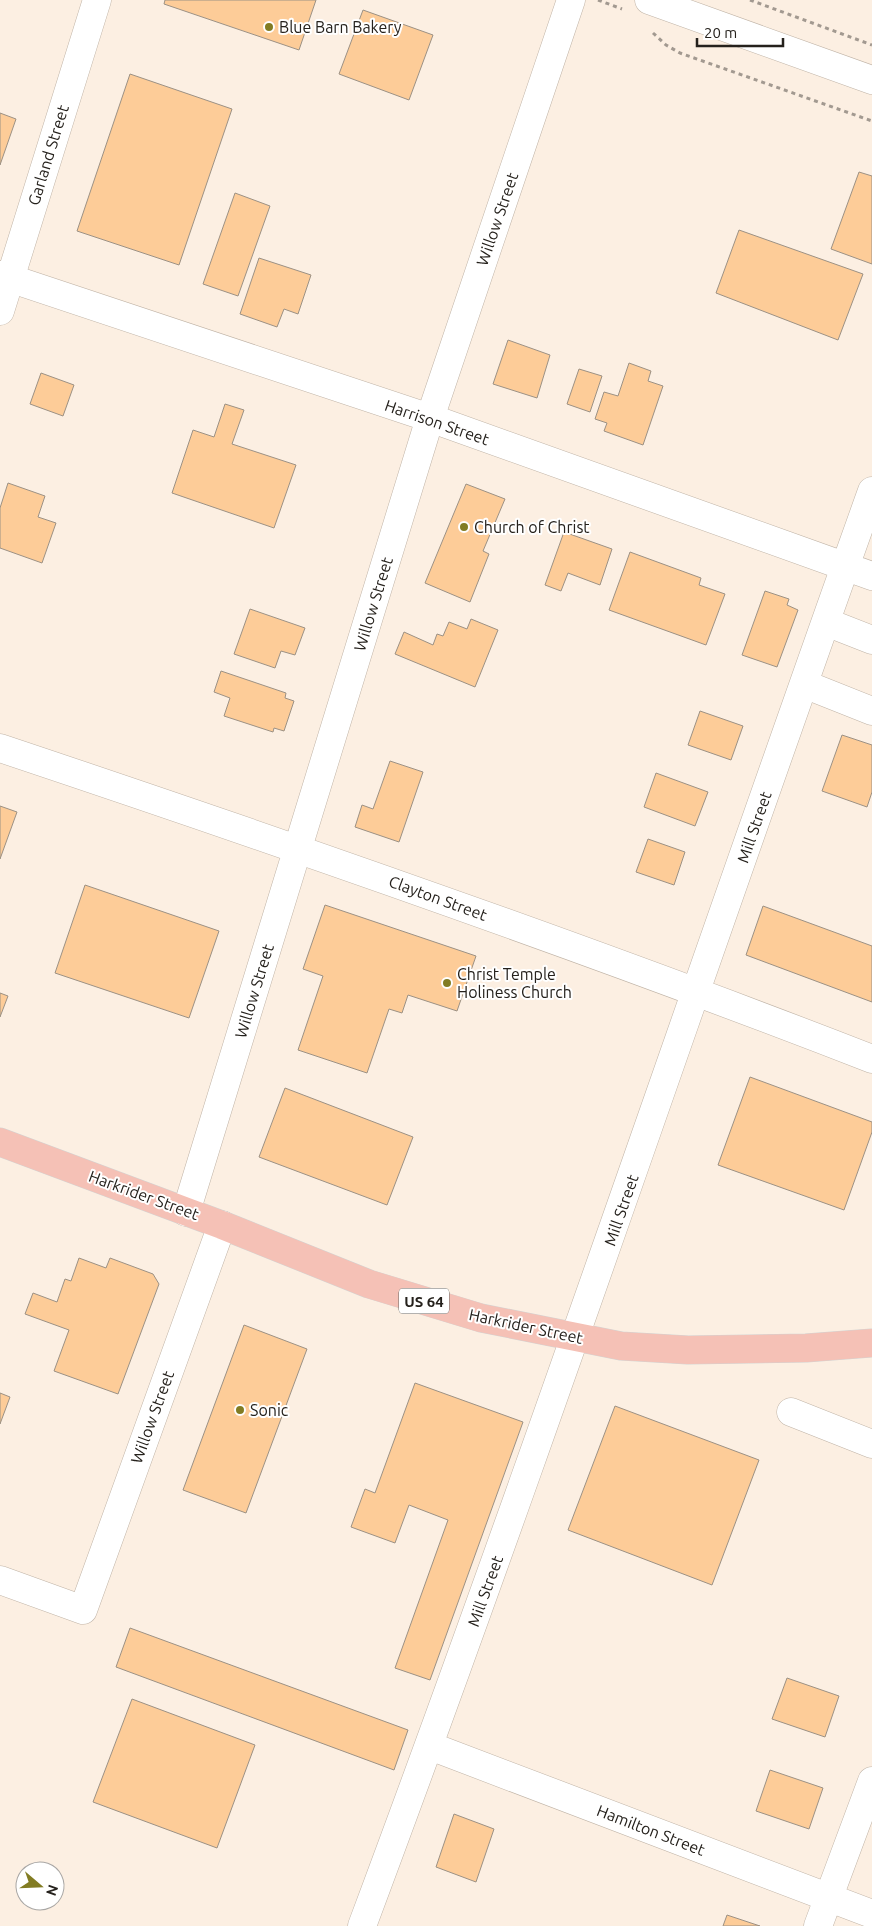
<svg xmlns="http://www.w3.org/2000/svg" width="872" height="1926" font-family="Ubuntu,sans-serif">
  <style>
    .building { fill: #fdcc98; stroke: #9c9184 }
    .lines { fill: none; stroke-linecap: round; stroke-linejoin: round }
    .minor-casing { stroke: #c0b4a7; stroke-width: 29 }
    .major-casing { stroke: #d3d3d2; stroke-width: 29 }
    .path { stroke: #a29990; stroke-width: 3; stroke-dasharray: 4 4; stroke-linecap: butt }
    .minor { stroke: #fff; stroke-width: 28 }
    .major { stroke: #f5c1b6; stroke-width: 28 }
    .poi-dot { fill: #827c23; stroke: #fff; stroke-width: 2 }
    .labels { text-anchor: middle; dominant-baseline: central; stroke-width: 4; stroke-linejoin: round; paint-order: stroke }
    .shield { fill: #fff; stroke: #666460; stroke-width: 1 }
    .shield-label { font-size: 15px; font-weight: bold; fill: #25211c }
    .poi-label { font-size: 16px; fill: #25211c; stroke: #fff; text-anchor: start }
    .street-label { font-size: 16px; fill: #25211c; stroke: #fff }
  </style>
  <rect width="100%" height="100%" fill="#fcefe2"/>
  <!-- building -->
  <path class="building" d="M165,0H316L299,50L164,4Z
    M363,10L433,35L409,100L339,74Z
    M130,74L232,109L179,265L77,231Z
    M0,113L16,119L0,165Z
    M859,172L872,176V264L831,249Z
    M235,193L270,206L238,296L203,284Z
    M739,230L863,274L838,340L716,293Z
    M259,258L311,275L298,314L284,309L277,327L240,314Z
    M508,340L550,355L537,398L493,384Z
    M629,363L651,371L648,381L663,386L643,445L604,431L607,423L595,419L604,392L618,396Z
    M579,369L602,376L590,412L567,404Z
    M41,373L74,385L63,416L30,404Z
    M225,404L244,410L232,444L296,465L274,528L172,493L193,430L214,437Z
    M8,483L45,496L38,517L56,523L42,563L0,548V508Z
    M466,484L505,499L483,551L489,554L470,602L425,583Z
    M564,532L612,549L600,585L568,573L561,591L545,585Z
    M630,552L701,578L699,585L725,594L706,645L609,610Z
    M765,591L789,599L787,605L798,610L777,667L742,655Z
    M250,609L305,628L295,655L281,651L275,668L234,654Z
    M471,619L498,630L475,687L395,654L404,632L433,645L437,634L443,636L449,622L467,629Z
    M221,671L286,693L285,698L294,701L284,731L274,728L273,732L224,716L230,698L214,692Z
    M700,711L743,726L731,760L688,745Z
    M842,735L872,745V792L867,807L822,791Z
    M390,761L423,772L399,842L355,827L362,805L373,809Z
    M656,773L708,792L695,826L644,807Z
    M0,806L17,812L0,859Z
    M648,839L685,852L674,885L636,872Z
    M85,885L219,931L189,1018L55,973Z
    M325,905L476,956L457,1011L408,995L402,1013L389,1009L367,1073L298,1050L323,976L303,969Z
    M763,906L872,946V1002L746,955Z
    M0,993L8,996L0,1017Z
    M750,1077L872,1122V1132L844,1210L718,1165Z
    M285,1088L413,1137L387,1205L259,1157Z
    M79,1258L106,1268L110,1258L153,1274L159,1284L118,1394L54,1371L69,1330L25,1314L33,1293L57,1302L65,1279L71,1281Z
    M244,1325L307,1349L246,1513L183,1490Z
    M415,1383L523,1422L430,1680L395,1668L448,1520L409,1505L395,1543L351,1527L365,1489L375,1493Z
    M0,1393L10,1397L0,1424Z
    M615,1406L759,1460L712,1585L568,1530Z
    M130,1628L408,1730L394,1770L116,1667Z
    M787,1678L839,1696L825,1737L772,1719Z
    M132,1699L255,1745L217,1848L93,1802Z
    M770,1770L823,1788L809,1829L756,1811Z
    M454,1814L494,1829L476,1882L436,1867Z
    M727,1915L760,1926H723Z"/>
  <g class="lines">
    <!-- minor casing -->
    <g class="minor-casing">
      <path id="minor" d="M649,0L872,80
        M0,275L430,418L872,576
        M0,311L97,0
        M826,622L872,640
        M804,684L872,711
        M0,748C293,846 584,947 872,1059
        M186,1212L430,418L571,0
        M791,1412L872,1444
        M0,1580L83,1610L222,1225
        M430,1746L872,1914
        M362,1926C540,1450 701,969 872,491
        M818,1926L872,1781"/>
    </g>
    <!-- major casing -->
    <g class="major-casing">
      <path id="major" d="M0,1142L222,1225L369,1284L481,1318L621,1346L688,1350L806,1348L872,1343"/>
    </g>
    <!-- path -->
    <path class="path" d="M598,0L622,9
      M750,0L872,45
      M653,33L666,45L680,53L872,121"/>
    <!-- minor -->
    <use href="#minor" class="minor"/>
    <!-- major -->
    <use href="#major" class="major"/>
  </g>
  <!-- markers -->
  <g class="poi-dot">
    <circle cx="269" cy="27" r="5"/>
    <circle cx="464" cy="527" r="5"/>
    <circle cx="447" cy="983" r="5"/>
    <circle cx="240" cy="1410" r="5"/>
  </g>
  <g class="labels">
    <!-- shield labels -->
    <rect class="shield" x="399" y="1288.5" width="50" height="25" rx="4"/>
    <g class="shield-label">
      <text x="424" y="1301">US 64</text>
    </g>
    <!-- poi labels -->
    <g class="poi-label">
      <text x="279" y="27">Blue Barn Bakery</text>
      <text x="474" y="527">Church of Christ</text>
      <text x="457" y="974">Christ Temple<tspan x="457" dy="18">Holiness Church</tspan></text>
      <text x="250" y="1410">Sonic</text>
    </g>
    <!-- street labels -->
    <g class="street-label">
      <text transform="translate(48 155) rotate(-73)">Garland Street</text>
      <text transform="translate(497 219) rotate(-71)">Willow Street</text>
      <text transform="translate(437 422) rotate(19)">Harrison Street</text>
      <text transform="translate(373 604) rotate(-73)">Willow Street</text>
      <text transform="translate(754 827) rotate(-71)">Mill Street</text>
      <text transform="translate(438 898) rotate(20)">Clayton Street</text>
      <text transform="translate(254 991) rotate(-73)">Willow Street</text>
      <text transform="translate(144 1195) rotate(20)">Harkrider Street</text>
      <text transform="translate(621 1210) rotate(-71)">Mill Street</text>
      <text transform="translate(526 1326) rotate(12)">Harkrider Street</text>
      <text transform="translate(152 1417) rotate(-70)">Willow Street</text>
      <text transform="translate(485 1591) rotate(-70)">Mill Street</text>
      <text transform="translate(651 1830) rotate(21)">Hamilton Street</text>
    </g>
  </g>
  <!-- north arrow -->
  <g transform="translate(40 1886) rotate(109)"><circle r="24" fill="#ffffff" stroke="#a8a6a4"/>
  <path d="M0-4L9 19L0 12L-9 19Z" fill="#827c23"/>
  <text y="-8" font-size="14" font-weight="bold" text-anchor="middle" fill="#25211c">N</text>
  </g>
  <!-- scale -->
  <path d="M697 38v8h86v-8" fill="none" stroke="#25211c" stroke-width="2.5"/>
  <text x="704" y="38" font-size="15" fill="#25211c" stroke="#ffffff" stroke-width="4" paint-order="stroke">20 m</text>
</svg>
